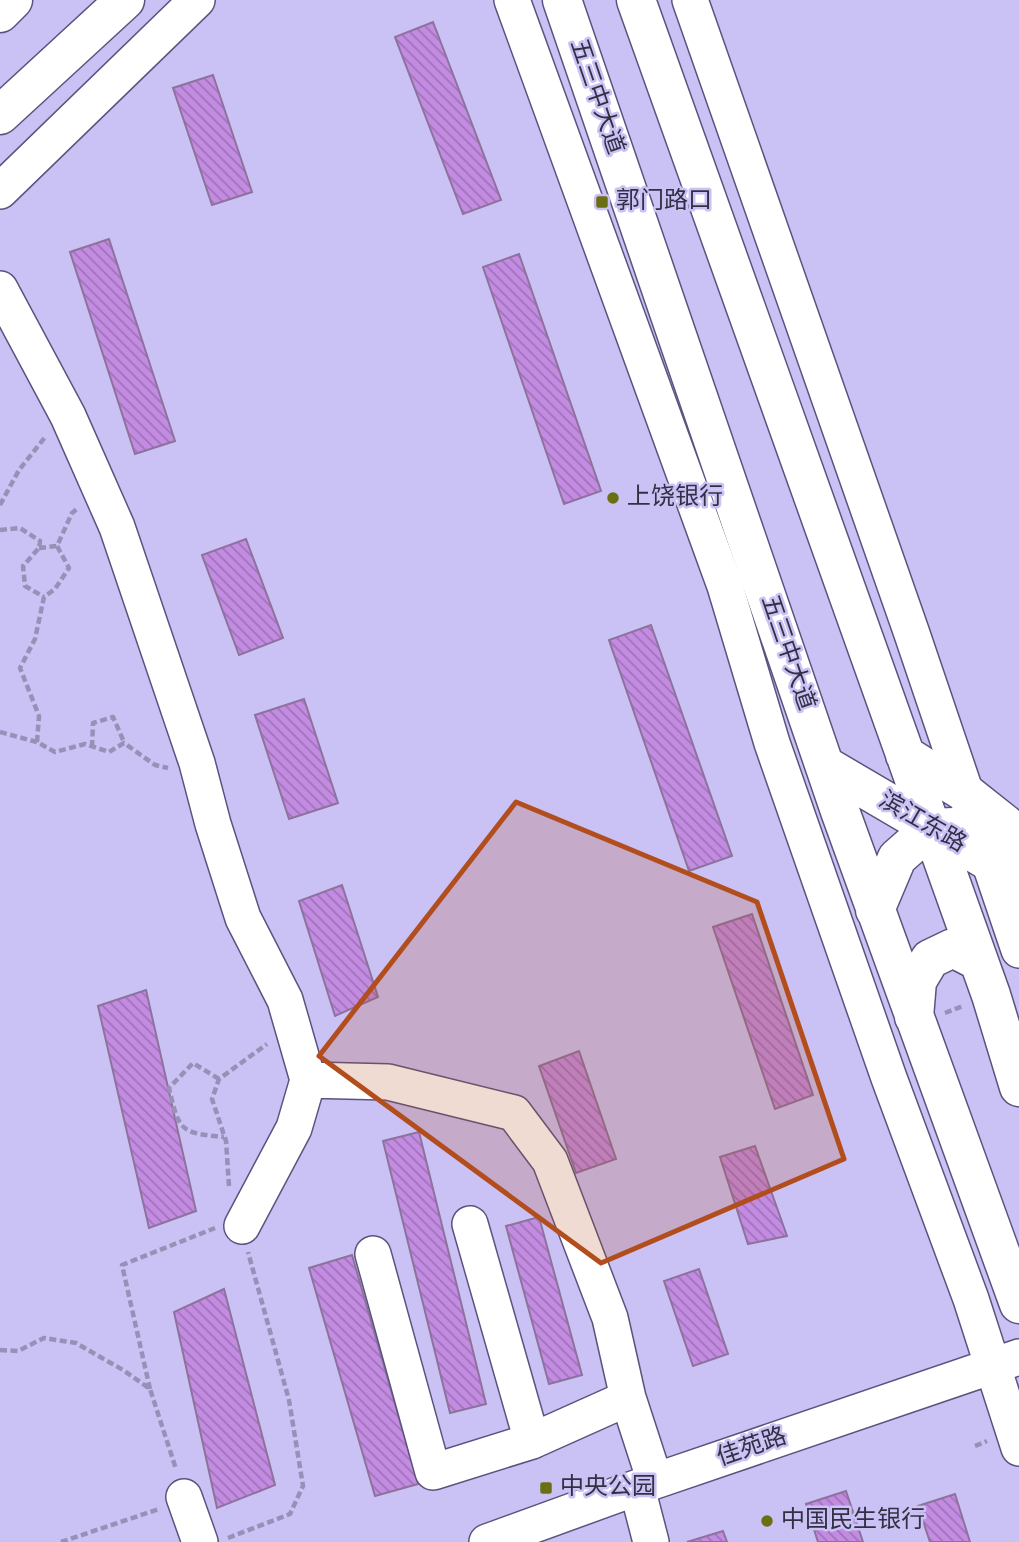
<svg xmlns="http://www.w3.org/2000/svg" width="1019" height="1542" font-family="Overpass,'Noto Sans SC',sans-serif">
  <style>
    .building { fill: url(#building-back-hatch); stroke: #8d729c; stroke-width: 2 }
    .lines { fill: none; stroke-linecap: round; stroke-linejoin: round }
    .minor-casing { stroke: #5b537e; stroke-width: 38 }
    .major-casing { stroke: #5b537e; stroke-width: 41 }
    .path { stroke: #9791b8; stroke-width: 4.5; stroke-dasharray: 7 3.5; stroke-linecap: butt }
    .minor { stroke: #fff; stroke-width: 35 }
    .major { stroke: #fff; stroke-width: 38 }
    .marked { fill: #b24d1d; fill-opacity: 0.2; stroke: #b24d1d; stroke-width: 5; stroke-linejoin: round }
    .poi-dot { fill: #6a6f14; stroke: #cac2f4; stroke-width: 2.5 }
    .labels { text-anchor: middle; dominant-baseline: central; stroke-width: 5; stroke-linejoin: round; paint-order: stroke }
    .street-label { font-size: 24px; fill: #343044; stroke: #cac2f4 }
    .poi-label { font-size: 24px; fill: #343044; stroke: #cac2f4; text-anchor: start }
  </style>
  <defs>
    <pattern id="building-back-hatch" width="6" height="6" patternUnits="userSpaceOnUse" patternTransform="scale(1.75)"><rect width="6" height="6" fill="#c38ce2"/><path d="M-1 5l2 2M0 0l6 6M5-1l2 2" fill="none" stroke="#9f73b9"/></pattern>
  </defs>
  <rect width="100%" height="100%" fill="#cac2f4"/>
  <!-- building -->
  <path class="building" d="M433,22L501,200L463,214L395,37Z
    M213,75L252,192L212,205L173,88Z
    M109,239L175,441L135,454L70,252Z
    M519,254L601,491L564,504L483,267Z
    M246,539L283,638L239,655L202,555Z
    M651,625L732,856L689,871L609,640Z
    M304,699L338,803L289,819L255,715Z
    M342,885L378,997L335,1016L299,901Z
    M752,914L813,1095L775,1109L713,927Z
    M146,990L196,1211L149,1228L98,1006Z
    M579,1051L616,1159L576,1173L539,1066Z
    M419,1132L486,1404L450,1413L383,1141Z
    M755,1146L787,1236L748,1244L720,1157Z
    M539,1217L582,1375L549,1384L506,1226Z
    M352,1255L418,1484L375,1496L309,1268Z
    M699,1269L728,1354L693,1366L664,1281Z
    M224,1289L275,1485L217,1508L174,1312Z
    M846,1491L863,1542H818L806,1504Z
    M955,1494L970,1542H930L918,1506Z
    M723,1531L727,1542H687Z"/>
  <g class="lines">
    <!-- minor casing -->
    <g class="minor-casing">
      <path id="minor" d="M512,0L725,586L772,743L889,1078L971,1299L1019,1448
        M690,0L911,631L1019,950
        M0,191L197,0
        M0,289L68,416L117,527L197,763L213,824L243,918L285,1000L308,1080L294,1128L242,1226
        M308,1080L388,1082L514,1113L550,1161L610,1318L628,1398
        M470,1224L532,1441
        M373,1254L433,1472L532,1441L628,1398L655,1481
        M637,1488L651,1542
        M184,1497L200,1542
        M487,1542L655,1481L1019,1357"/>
    </g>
    <!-- major casing -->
    <g class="major-casing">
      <path id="major" d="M562,0L840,811L1019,1304
        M636,0L991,995L1019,1087
        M0,13L13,0
        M0,115L125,0
        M905,755L966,793L1015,832
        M826,766L1019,879
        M875,910L897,858L931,828L977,826L1019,838
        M914,1017L917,981L930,959L953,948L978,961"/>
    </g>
    <!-- path -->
    <path class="path" d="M0,505L19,470L46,436
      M0,530L20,528L40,541L39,548L23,566L25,586L44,597
      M39,548L57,546
      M0,732L37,742L55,752L85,744L109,752L124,743L155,765L168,768
      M37,742L39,716L20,668L35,639L44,597L55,589L69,568L57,546L72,513L78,508
      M92,747L93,723L113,717L124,742
      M945,1013L963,1006
      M219,1079L193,1063L169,1088C179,1131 180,1133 224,1137
      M229,1186L226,1141L212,1099L219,1079L267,1044
      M0,1350L18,1351L44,1338L76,1343L123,1370L150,1389L176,1469
      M150,1389L122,1265L215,1228
      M975,1446L987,1441
      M228,1538L290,1514L303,1486L289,1400L248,1252
      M61,1542L159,1509"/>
    <!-- minor -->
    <use href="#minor" class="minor"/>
    <!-- major -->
    <use href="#major" class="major"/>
  </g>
  <!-- marked area -->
  <path class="marked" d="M516,802L757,902L844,1159L601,1263L319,1056Z"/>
  <!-- markers -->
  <g class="poi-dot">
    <rect x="595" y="195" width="14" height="14" rx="3.5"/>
    <circle cx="613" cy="498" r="7"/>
    <rect x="539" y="1481" width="14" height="14" rx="3.5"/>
    <circle cx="767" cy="1521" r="7"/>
  </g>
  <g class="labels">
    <!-- street labels -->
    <g class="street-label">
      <text transform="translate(596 97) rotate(71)">五三中大道</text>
      <text transform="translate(787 653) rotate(71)">五三中大道</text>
      <text transform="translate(922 823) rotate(30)">滨江东路</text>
      <text transform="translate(752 1448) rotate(-19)">佳苑路</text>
    </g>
    <!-- poi labels -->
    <g class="poi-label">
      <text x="616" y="202">郭门路口</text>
      <text x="627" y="498">上饶银行</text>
      <text x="560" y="1488">中央公园</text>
      <text x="781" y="1521">中国民生银行</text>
    </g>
  </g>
</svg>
